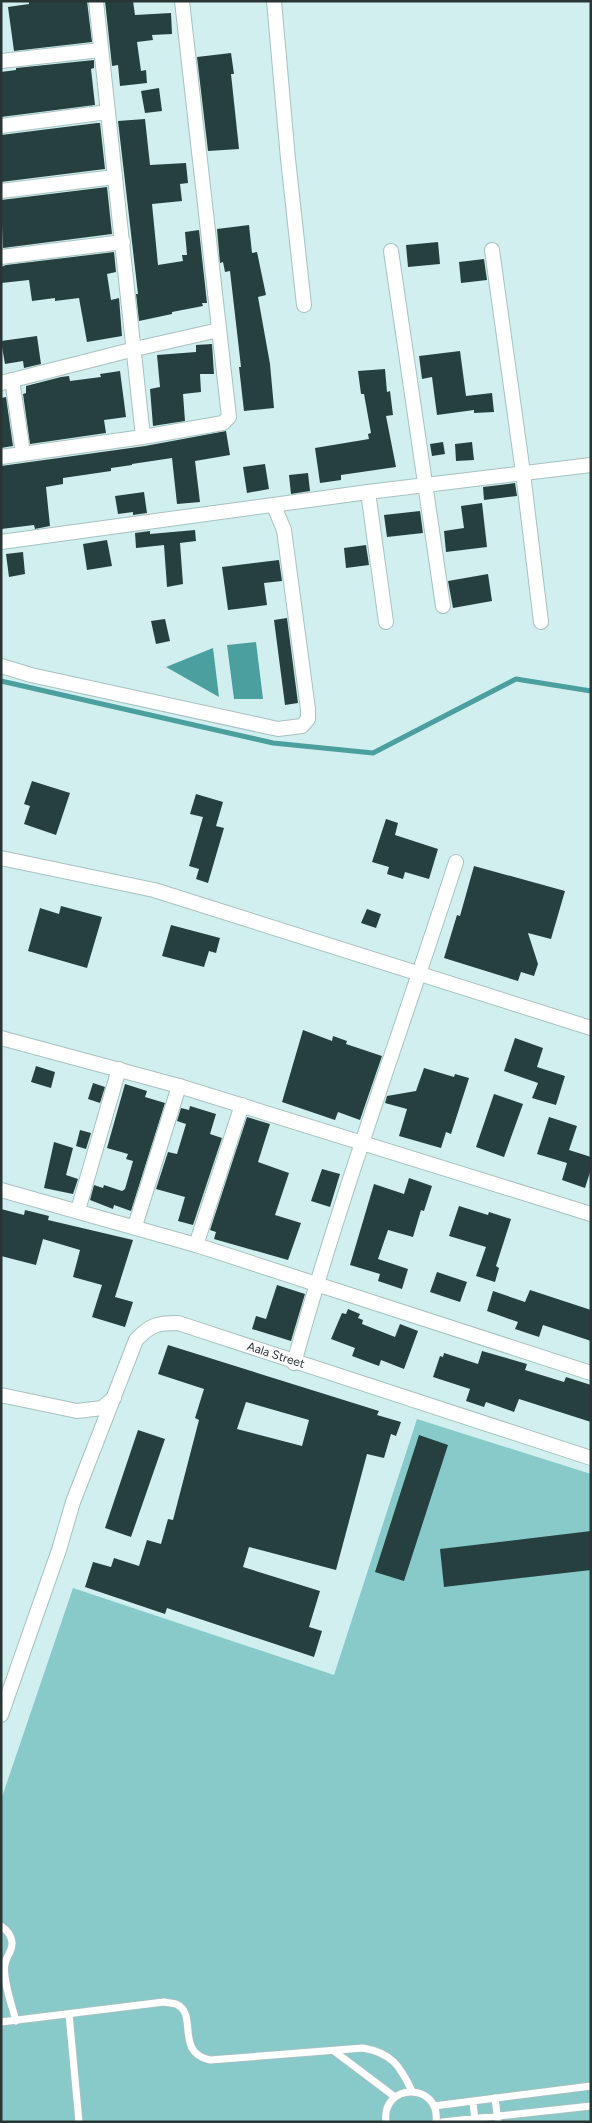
<svg xmlns="http://www.w3.org/2000/svg" width="592" height="2123" font-family="Figtree,sans-serif">
  <style>
    .green { fill: #87cac9 }
    .water { fill: #4c9f9f }
    .lines { fill: none; stroke-linecap: round; stroke-linejoin: round }
    .stream { stroke: #4c9f9f; stroke-width: 5 }
    .building { fill: #264040; fill-rule: evenodd }
    .lane-casing { stroke: #a5c2c2; stroke-width: 9 }
    .street-casing { stroke: #a5c2c2; stroke-width: 16 }
    .lane { stroke: #fff; stroke-width: 7 }
    .street { stroke: #fff; stroke-width: 14 }
    .labels { text-anchor: middle; dominant-baseline: central; stroke-width: 5; stroke-linejoin: round; paint-order: stroke }
    .street-label { font-size: 12px; fill: #293535; stroke: #defcfc }
  </style>
  <rect width="100%" height="100%" fill="#d1efef"/>
  <!-- green -->
  <path class="green" d="M417,1419L591,1474V2122H1V1800L73,1588L334,1675Z"/>
  <!-- water -->
  <path class="water" d="M256,642L263,699H234L227,645Z
    M213,648L219,697L166,667Z"/>
  <g class="lines">
    <!-- stream -->
    <path class="stream" d="M1,681L273,743L373,753L516,679L591,691"/>
  </g>
  <!-- building -->
  <path class="building" d="M29,1H87L92,42L14,51L8,7L29,4Z
    M105,1H133L135,15L171,13L172,34L152,35L153,40L137,42L141,71L146,70L147,83L120,86L118,65L112,66Z
    M231,53L234,74H231L239,149L208,151L197,57Z
    M94,60V68L91,69L95,105L1,117V72L16,70V68Z
    M159,88L162,111L145,113L141,91Z
    M145,119L150,165L186,163L188,183L180,184L182,201L152,204L158,265L183,261L182,255H187L185,232L199,230L207,303H202L203,306L172,312V314L139,321L136,294H138L118,121Z
    M97,123H100L105,169L1,182V135Z
    M107,187L112,234L3,248L1,200Z
    M249,225L252,253L257,252L266,295L258,297L270,364L274,408L244,411L239,367H241L230,271L225,272L223,262L220,263L217,229Z
    M438,242L440,264L408,267L406,245Z
    M114,252L116,272L107,274L111,300L119,298L122,336L87,342L79,298L55,301V298L32,301L29,280L1,283V267L6,265Z
    M484,259L487,280L461,283L459,262Z
    M37,336L41,364L24,368L23,361L5,364L1,341Z
    M212,344L214,374H200L201,392L183,394L185,421L153,426L150,389L160,387L157,355L196,352V345Z
    M460,351L466,396L492,393L494,412L474,413V410L437,415L432,377L422,379L419,356Z
    M385,369L387,392L390,391L393,415L386,416L396,467L341,475V480L320,483L315,448L369,439L368,434L371,433L364,394H361L358,371Z
    M120,371L126,417L104,420L106,433L30,444L23,394L26,393V386L61,377L69,376L70,381L101,377L100,374Z
    M6,397L13,446L1,448V398Z
    M226,431L230,455L195,461L200,502L177,504L172,458L132,464V465L111,468V471L63,478V484L46,487L50,526L35,529L34,525L1,529V466L145,446Z
    M443,442L445,454L432,456L430,444Z
    M472,442L474,460L456,461L455,444Z
    M265,464L269,489L247,493L243,467Z
    M308,473L310,491L291,494L289,475Z
    M515,483L517,496L484,500L483,487Z
    M144,492L147,513L133,515V512L118,514L115,496Z
    M482,503L487,547L446,552L444,531L464,528L461,506Z
    M420,511L423,533L387,537L384,515Z
    M195,530L196,541L180,543L183,584L167,587L164,545L136,548L135,533L150,531V534Z
    M107,540L112,566L87,570L83,544Z
    M366,545L369,565L346,568L344,548Z
    M23,552L25,574L9,577L6,554Z
    M279,560L282,581L264,583L267,605L228,610L222,567Z
    M488,574L492,601L453,608L448,581Z
    M287,618L298,703L285,705L274,620Z
    M165,619L170,641L156,644L151,621Z
    M32,781L70,793L56,835L24,824L30,806L24,804Z
    M196,794L223,802L216,826L224,828L208,883L196,879L199,869L189,866L203,817L190,814Z
    M386,819L398,823L395,835L438,849L429,879L405,872L403,879L387,874L389,867L372,862Z
    M474,866L565,891L551,939L528,933L538,964L534,976L521,972L518,981L444,958L457,915L460,916Z
    M61,906L102,917L87,968L28,951L40,908L59,914Z
    M367,909L381,914L376,928L361,923Z
    M171,925L220,938L216,953L209,951L204,967L162,956Z
    M303,1030L332,1041L333,1036L347,1041L346,1044L382,1056L360,1120L338,1112L335,1120L282,1102Z
    M515,1038L543,1048L537,1067L565,1076L556,1105L532,1098L538,1083L504,1071Z
    M36,1066L55,1072L51,1088L31,1082Z
    M424,1068L454,1077L455,1074L469,1078L451,1134L446,1132L441,1148L399,1136L407,1109L385,1103L387,1096L416,1091Z
    M93,1083L105,1087L100,1103L88,1099Z
    M125,1084L147,1091L145,1097L165,1103L131,1211L114,1205L113,1209L90,1200L94,1185L103,1188L104,1185L122,1191L125,1189L133,1161L126,1159L128,1154L107,1148Z
    M494,1094L523,1104L504,1157L476,1147Z
    M190,1106L216,1114L210,1134L222,1138L193,1225L178,1221L185,1197L156,1189L168,1152L177,1154L186,1124L177,1121L181,1108L189,1110Z
    M247,1117L270,1124L258,1162L289,1173L275,1215L301,1223L288,1260L214,1239L216,1232L210,1230Z
    M549,1117L577,1126L569,1150L591,1157V1169L585,1188L562,1180L567,1163L537,1154Z
    M80,1130L91,1133L86,1149L76,1146Z
    M54,1142L73,1148L66,1175L78,1179L73,1194L44,1188Z
    M322,1169L340,1174L330,1207L311,1201Z
    M409,1178L432,1186L424,1211L421,1210L413,1237L388,1230L378,1259L408,1269L402,1289L378,1281L380,1274L350,1265L374,1184L404,1194Z
    M459,1206L488,1215L489,1212L511,1219L496,1266L499,1268L495,1282L476,1276L486,1247L449,1236Z
    M1,1209L24,1215L25,1210L49,1216L48,1220L133,1240L115,1297L133,1302L125,1327L92,1317L102,1285L73,1277L80,1250L43,1239L36,1265L1,1256Z
    M437,1272L467,1282L460,1302L430,1292Z
    M277,1285L305,1294L291,1341L252,1329L256,1316L266,1319Z
    M530,1290L591,1310V1341L543,1325L539,1337L515,1329L518,1322L487,1311L493,1291L525,1302Z
    M348,1309L360,1314L358,1318L363,1320L362,1324L395,1337L400,1324L418,1331L404,1369L381,1360L379,1366L352,1356L355,1348L331,1339L342,1313L346,1314Z
    M168,1345L379,1411L377,1415L401,1422L396,1436L391,1434L384,1458L367,1454L336,1570L249,1547L243,1567L320,1591L309,1627L322,1631L314,1657L167,1608L165,1614L85,1587L93,1562L111,1567L114,1558L139,1566L147,1540L161,1544L168,1519L173,1520L199,1420L195,1418L204,1389L158,1374ZM246,1402L309,1420L302,1446L237,1429Z
    M482,1351L527,1364L525,1370L564,1382L566,1377L591,1385V1422L519,1399L514,1412L486,1402L484,1407L466,1401L470,1389L433,1377L440,1356L443,1357L444,1353L478,1364Z
    M138,1430L165,1439L131,1537L105,1528Z
    M419,1435L448,1445L404,1581L375,1572Z
    M591,1531V1570L444,1587L440,1549Z"/>
  <g class="lines">
    <!-- lane casing -->
    <g class="lane-casing">
      <path id="lane" d="M1,1926C7,1930 11,1935 12,1942C13,1951 6,1956 5,1964C2,1978 12,2006 16,2021
        M69,2014L79,2122
        M1,2022L164,2002C168,2003 173,2003 176,2004C199,2014 174,2052 210,2060L363,2048C392,2053 400,2066 412,2091
        M334,2051L395,2097
        M495,2098L498,2122
        M473,2102L475,2121
        M434,2106L591,2086
        M386,2122C381,2082 441,2082 436,2122
        M443,2122L591,2106"/>
    </g>
    <!-- street casing -->
    <g class="street-casing">
      <g id="street">
        <path d="M96,1L143,437"/>
        <path d="M274,1L288,159L304,305"/>
        <path d="M1,61L101,50"/>
        <path d="M1,126L108,112"/>
        <path d="M1,191L115,177"/>
        <path d="M492,250L523,473L541,622"/>
        <path d="M391,251L443,606"/>
        <path d="M1,257L123,242"/>
        <path d="M12,380L23,453"/>
        <path d="M1,383L135,349L219,330"/>
        <path d="M1,457L143,437L223,423L229,417L182,1"/>
        <path d="M368,492L386,622"/>
        <path d="M1,542L368,492L591,465"/>
        <path d="M1,666L31,675L278,729L302,726L308,719V709L284,530L274,506"/>
        <path d="M1,858L154,890L591,1028"/>
        <path d="M1,1038L179,1086L591,1214"/>
        <path d="M1,1190L196,1245L591,1373"/>
        <path d="M78,1210L119,1069"/>
        <path d="M135,1226L179,1086"/>
        <path d="M196,1245L242,1105"/>
        <path d="M294,1363C341,1194 402,1029 456,862"/>
        <path d="M1,1395L77,1411L102,1408L114,1398"/>
        <path id="s1" d="M1,1715L59,1550L73,1502L136,1340C150,1325 157,1323 178,1323L591,1458"/>
      </g>
    </g>
    <!-- lane -->
    <use href="#lane" class="lane"/>
    <!-- street -->
    <use href="#street" class="street"/>
  </g>
  <g class="labels">
    <!-- street labels -->
    <g class="street-label">
      <text stroke="none"><textPath href="#s1" startOffset="549">Aala Street</textPath></text>
    </g>
  </g>
  <!-- border -->
  <rect width="592" height="2123" fill="none" stroke="#293535" stroke-width="5"/>
</svg>
